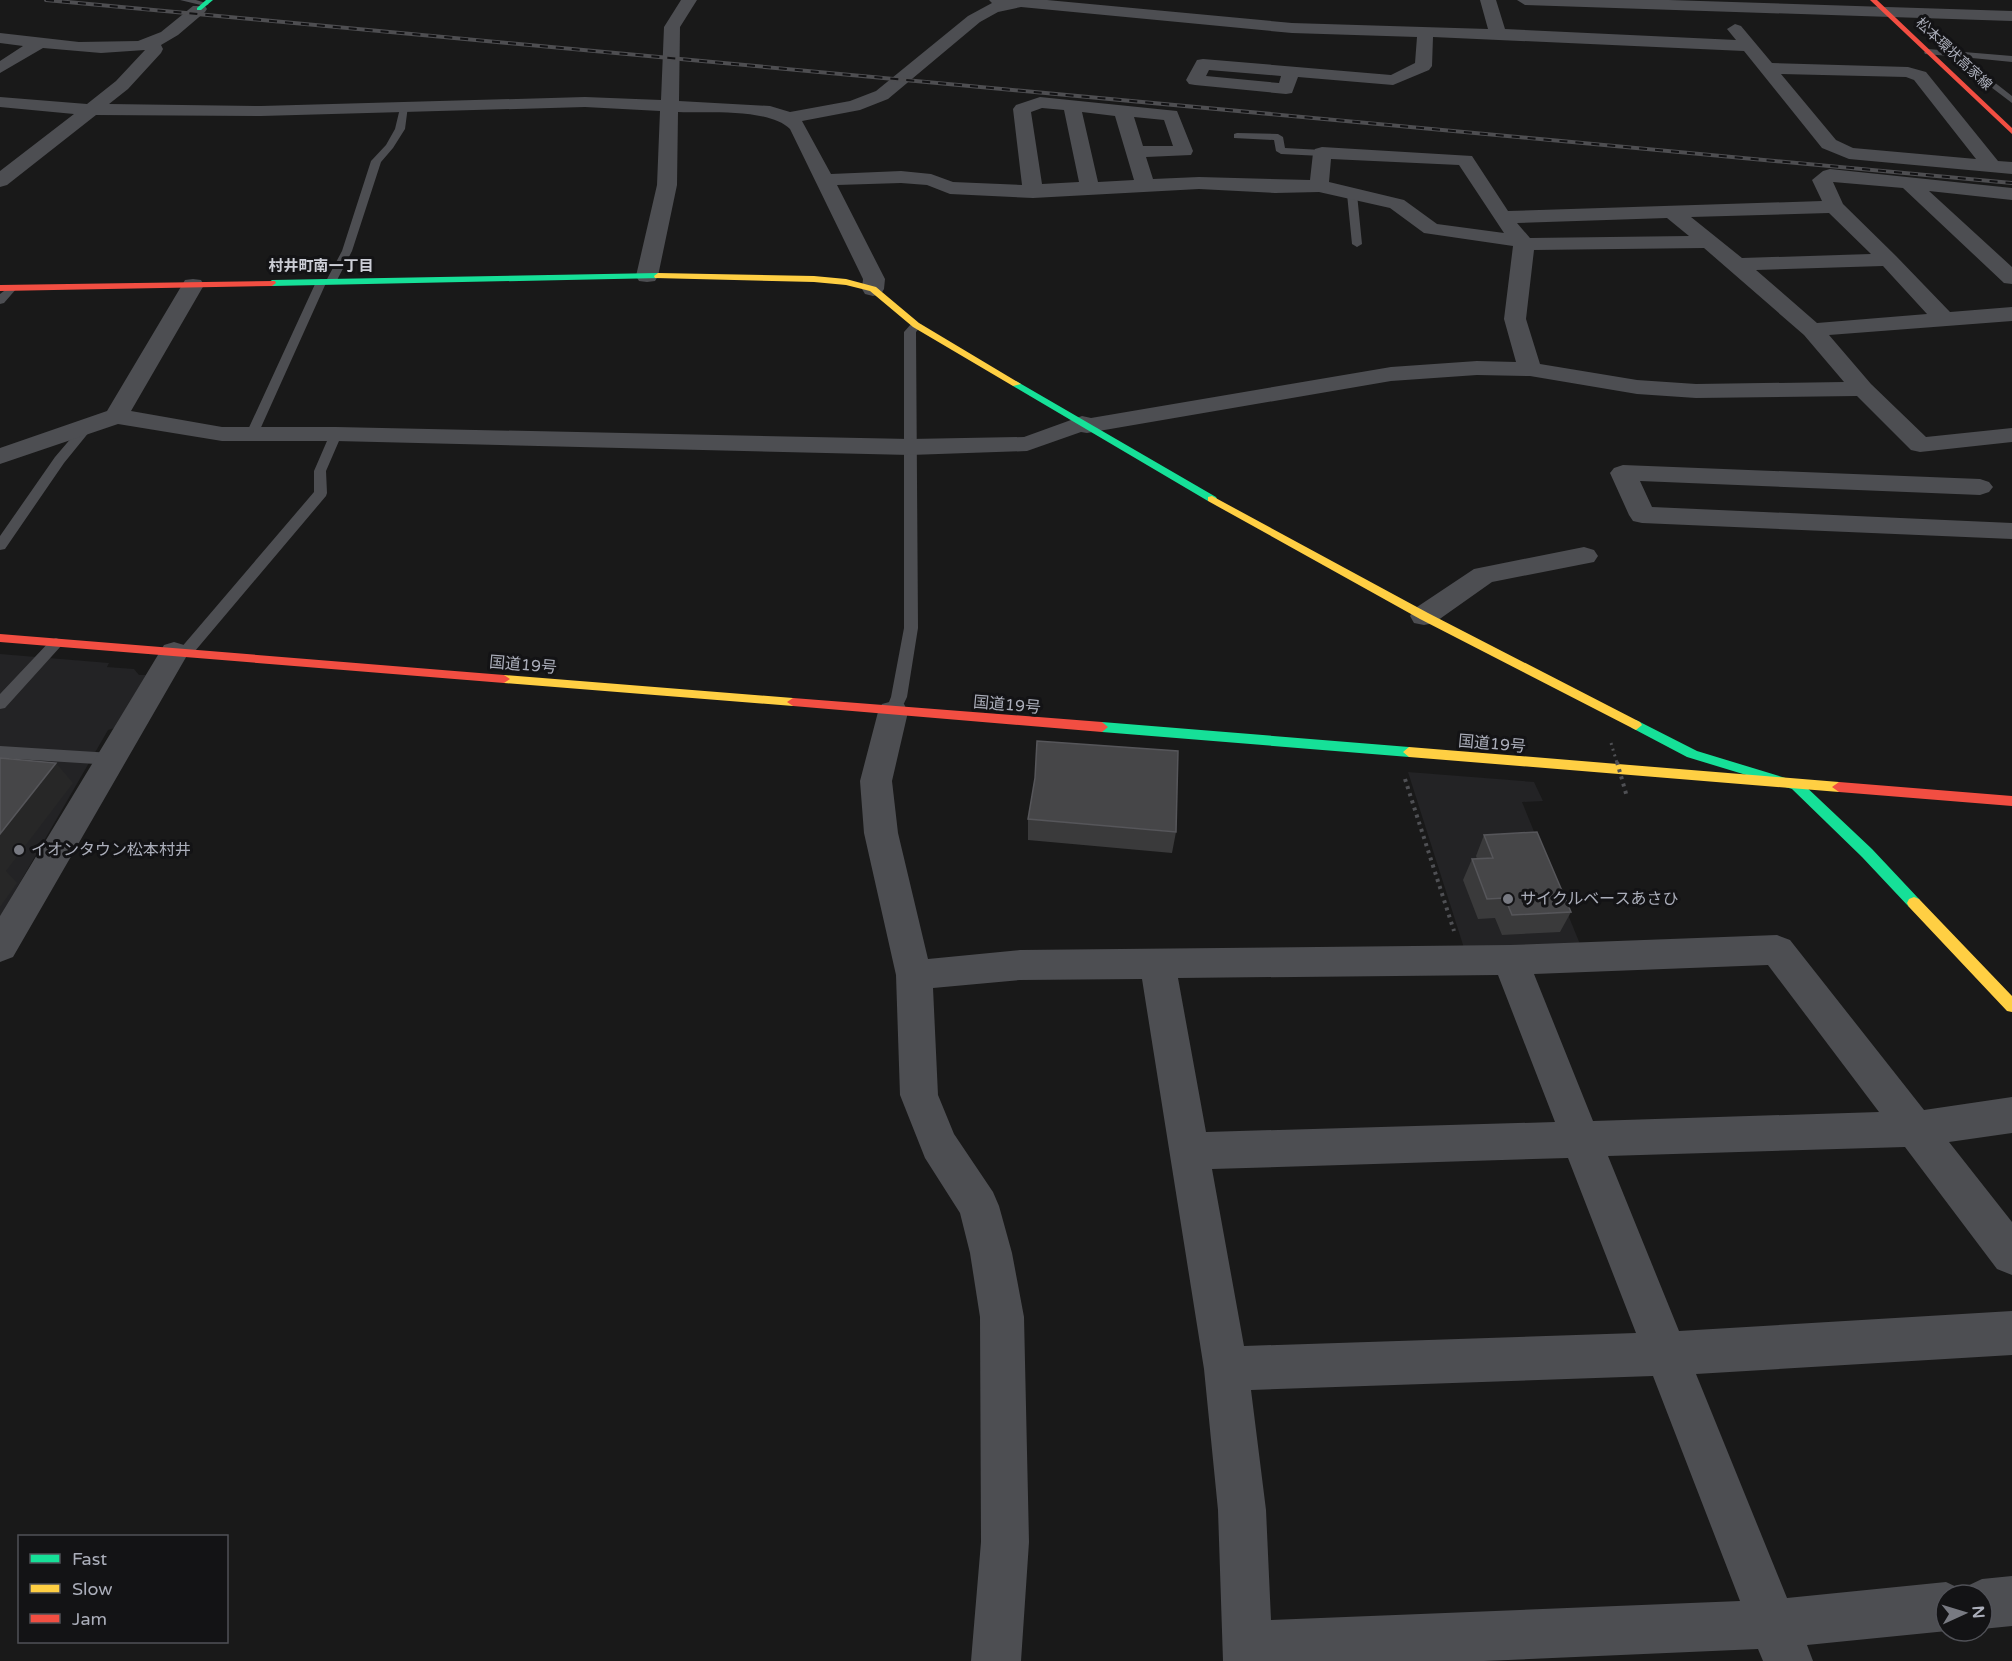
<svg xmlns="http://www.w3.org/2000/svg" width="2012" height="1661" font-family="'Varela Round','Noto Sans JP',sans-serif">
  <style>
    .built { fill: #232325 }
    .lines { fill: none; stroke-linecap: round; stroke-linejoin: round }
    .path { stroke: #4f5054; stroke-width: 4; stroke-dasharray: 3 4.5; stroke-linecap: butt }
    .lane { fill: #4d4e52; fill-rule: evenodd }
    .street { fill: #4d4e52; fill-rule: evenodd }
    .fast { fill: #16e098; fill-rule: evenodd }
    .slow { fill: #ffcf43; fill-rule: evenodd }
    .jam { fill: #f24e42; fill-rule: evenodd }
    .rail-casing { stroke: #4e4e51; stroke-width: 4 }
    .rail { stroke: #131315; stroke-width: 2; stroke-dasharray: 8; stroke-linecap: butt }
    .path-bridge-far1 { stroke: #4f5054; stroke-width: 3; stroke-dasharray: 2 4; stroke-linecap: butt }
    .path-bridge { stroke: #4f5054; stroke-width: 4; stroke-dasharray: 3 4.5; stroke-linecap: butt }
    .wall { fill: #3a3a3b }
    .shaded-wall { fill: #272727 }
    .building { fill: #464648; stroke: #56565a; stroke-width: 1.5 }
    .poi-dot { fill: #787a82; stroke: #131315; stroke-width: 2 }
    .labels { text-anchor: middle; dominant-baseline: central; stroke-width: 6; stroke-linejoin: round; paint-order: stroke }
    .far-street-label { font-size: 14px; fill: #abaeba; stroke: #131315 }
    .far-neighbourhood-label { font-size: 15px; font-weight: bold; fill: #ccced6; stroke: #131315 }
    .street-label { font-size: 16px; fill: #abaeba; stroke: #131315 }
    .poi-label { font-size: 16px; fill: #abaeba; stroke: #131315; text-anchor: start }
  </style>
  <rect width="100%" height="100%" fill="#191919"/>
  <!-- built -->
  <path class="built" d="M0,654L109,663L107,667L134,669L139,675H146L115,728L108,730L0,917Z
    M1408,772L1534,782L1543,801L1522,802L1580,944L1464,948Z"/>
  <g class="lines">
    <!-- path -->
    <path class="path" d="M1405,779L1454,931"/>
    <!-- lane -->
    <path class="lane" d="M180,0H196L209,4L205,6Z
      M1928,49L2012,56V62L1962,57L2012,96V103L1950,56L1925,54L1924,52Z
      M401,104L408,106L405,129L393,148L381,162L352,251L335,284L326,283L258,434L256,437H248L246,434L316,282L321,279L326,281L342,251L371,161L386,145L395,129Z
      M1237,133L1278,134L1283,137L1285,148L1322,150L1327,153L1322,156L1281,154L1276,151L1274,140L1234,138V134Z
      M1352,191L1357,194L1362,244L1357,247L1352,244L1347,194Z
      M12,285L17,288L4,303L0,304V294Z
      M916,322L922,325L916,332L918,628L907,697L898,716H888L885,712L891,697L904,628V332L912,323Z
      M88,422L94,426L64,463L5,549L0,550V536L55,457L84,423Z
      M336,430L342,434L326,471L327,493L326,496L190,657H180L178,653L180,649L314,492V471L330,434Z
      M56,638L61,640L63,643L61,646L5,708L0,709V694L51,640Z
      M0,746L112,753L118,755L120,759L118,763L112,765L0,758Z"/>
    <!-- street -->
    <path class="street" d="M681,0H697L680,27L679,101L770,106L790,112L850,101L876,91L968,16L992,3L989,0H1047L1292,23L1488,29L1480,0H1496L1505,29L1736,40L1727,29L1735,24L1741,26L1772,63L1908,67L1926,72L1998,161L2012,162V174L1849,159L1822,148L1744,51L1433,37L1432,66L1429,70L1393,85L1298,77L1292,93L1286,94L1195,85L1189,84L1186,80L1197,60L1203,59L1391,75L1415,63L1417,37L1292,33L1021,7L998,12L980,22L888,99L860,110L802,121L831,174L901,171L931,174L953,182L1022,185L1013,109L1016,105L1040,97L1177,111L1193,151L1191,155L1146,157L1153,179L1199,177L1310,180L1313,153L1315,149L1322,147L1472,156L1508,211L1822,201L1812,180L1823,171L1830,169L2012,188V200L1929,191L2012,267V284L2004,283L1903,188L1833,182L1843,204L1896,256L1950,312L2012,307V321L1829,335L1871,384L1926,437L2012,428V442L1920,452L1911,450L1857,396L1696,398L1637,394L1530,376L1477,375L1391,381L1087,433L1081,432L1027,451L910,455L336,441H222L118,424L0,464V448L107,411L182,285L185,280L193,279L201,280L204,285L131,411L222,427H336L910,439L1024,437L1082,416L1091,418L1391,367L1477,361L1516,362L1504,319L1513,246L1424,233L1390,208L1319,192L1275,193L1199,189L1033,198L950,194L927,185L901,183L837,185L885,279L884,289L881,294L873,296L865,294L862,289L863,279L790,129C769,108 708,113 678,112L677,185L658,276L655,281L647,282L639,281L636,276L657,185L660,111L585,107L261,116L96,115L7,185L0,187V171L74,114L0,107V97L87,104L116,81L145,50L101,53L43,48L0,73V61L23,46L0,43V33L79,42L138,41L161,32L193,6H205L207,9L205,12L178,35L161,45L163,49L161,53L128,89L109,104L261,106L585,97L661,100L664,27ZM1209,70L1281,76L1279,83L1206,76ZM1781,74L1906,77L1914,80L1976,159L1853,148L1836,140ZM1042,108L1064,110L1079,182L1042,184L1031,112ZM1082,112L1115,116L1134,180L1098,182ZM1134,117L1164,120L1173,146H1143ZM1331,159L1459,165L1504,233L1437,224L1404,200L1329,182ZM1829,213L1871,254L1742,258L1691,217ZM1667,218L1689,236L1530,238L1517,223ZM1704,248L1804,335L1844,382L1696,384L1637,380L1540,364L1526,319L1534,250ZM1883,266L1927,314L1817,323L1756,270Z
      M1517,0H1669L2012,11V21L1525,5Z
      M1623,465L1980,479L1989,482L1993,487L1989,492L1980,495L1640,481L1652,507L2012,523V539L1642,523L1633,521L1629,515L1610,473L1614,468Z
      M1584,547L1594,550L1598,556L1594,562L1492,582L1434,623L1424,625L1414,623L1410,616L1414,609L1474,569Z
      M174,642L184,645L189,652L13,957L0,962V916L164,645Z
      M893,701L904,704L908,712L892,781L898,833L928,959L1020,950L1510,945L1777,935L1790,940L1924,1110L2012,1097V1133L1949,1142L2012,1222V1275L1997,1269L1905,1147L1608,1156L1679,1331L2012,1311V1355L1696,1374L1787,1598L1946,1582L1963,1590L1965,1587L1982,1579L2012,1576V1626L1982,1629V1595H1946L1947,1631L1807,1645L1813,1661H1763L1758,1649L1484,1661H1223L1218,1510L1204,1369L1142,979L1020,980L933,988L938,1095L954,1134L993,1192L999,1206L1012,1253L1024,1317L1029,1542L1021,1661H971L981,1542L980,1317L970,1253L960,1213L925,1158L900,1095L896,975L864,833L860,781L878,712L882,704ZM1768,965L1879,1112L1593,1121L1534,974ZM1498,975L1555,1122L1206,1132L1178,978ZM1568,1158L1636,1333L1244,1346L1212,1169ZM1653,1376L1740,1601L1271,1620L1266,1510L1251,1390Z"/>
    <!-- fast -->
    <path class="fast" d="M206,0H213L201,10H197V8Z
      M658,273L662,276L661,278L272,286L268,283L272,280Z
      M1016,381L1216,497L1217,499L1216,501H1208L1013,386V382Z
      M1636,720L1697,751L1802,783L1872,849L1919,899L1921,903L1919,907H1909L1862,857L1792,789L1687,757L1632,728L1630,725L1632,722Z
      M1102,722L1409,747L1415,752L1409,757L1102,732L1096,727Z"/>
    <!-- slow -->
    <path class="slow" d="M658,273L814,276L846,279L876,287L919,323L1021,384L1013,386L913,327L870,291L846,285L814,282L655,278L654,276Z
      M1212,496L1428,613L1640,722L1642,725L1636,730L1632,728L1420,619L1208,501V497Z
      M504,675L793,698L799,702L793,706L504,683L498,679Z
      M1409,747L1839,782L1846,787L1839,792L1409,757L1403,752Z
      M1914,897L1919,899L2012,996V1012L2007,1011L1909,907L1907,903L1909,899Z"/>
    <!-- jam -->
    <path class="jam" d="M1870,0H1877L2012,128V134Z
      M275,281L276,283L272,286L0,291V285Z
      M0,634L504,675L510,679L504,683L0,642Z
      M793,698L1102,722L1108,727L1102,732L793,706L787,702Z
      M1839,782L2012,796V806L1839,792L1832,787Z"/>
    <!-- rail casing -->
    <g class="rail-casing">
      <path id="rail" d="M46,0L2012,183"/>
    </g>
    <!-- rail -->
    <use href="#rail" class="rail"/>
    <!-- path-bridge-far1 -->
    <path class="path-bridge-far1" d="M1611,743L1617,763"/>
    <!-- path-bridge -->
    <path class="path-bridge" d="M1617,762L1627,797"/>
  </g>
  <!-- wall -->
  <path class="wall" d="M1028,819L1176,832L1172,853L1028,840Z
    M1484,835L1571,912L1560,932L1502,935L1495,918L1478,919L1463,880L1472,859H1477L1476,856Z"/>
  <!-- shaded-wall -->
  <path class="shaded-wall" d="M56,763L73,783L6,871L17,883L0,907V834Z"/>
  <!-- building -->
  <path class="building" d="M1037,741L1178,751L1176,832L1028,819L1035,778Z
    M0,758L56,763L0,834Z
    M1537,832L1571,912L1512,915L1505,898L1487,899L1472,859L1493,858L1484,835Z"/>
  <!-- markers -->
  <g class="poi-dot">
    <circle cx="19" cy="850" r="6"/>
    <circle cx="1508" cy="899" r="6"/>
  </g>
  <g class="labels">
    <!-- far-street labels -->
    <g class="far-street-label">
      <text transform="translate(1954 54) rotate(43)">松本環状高家線</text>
    </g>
    <!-- far-neighbourhood labels -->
    <g class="far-neighbourhood-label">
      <text x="321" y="266">村井町南一丁目</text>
    </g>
    <!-- street labels -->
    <g class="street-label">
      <text transform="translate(523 665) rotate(5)">国道19号</text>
      <text transform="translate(1007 705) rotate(5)">国道19号</text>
      <text transform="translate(1492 744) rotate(5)">国道19号</text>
    </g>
    <!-- poi labels -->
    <g class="poi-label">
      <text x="31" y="850">イオンタウン松本村井</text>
      <text x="1520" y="899">サイクルベースあさひ</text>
    </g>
  </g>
  <!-- legend -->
  <rect x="18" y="1535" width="210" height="108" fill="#131315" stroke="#505157" stroke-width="1.5"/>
  <rect x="30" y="1554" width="30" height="9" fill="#16e098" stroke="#505157" stroke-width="1.5"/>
  <text x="72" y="1565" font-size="18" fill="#abaeba">Fast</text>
  <rect x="30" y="1584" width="30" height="9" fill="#ffcf43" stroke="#505157" stroke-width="1.5"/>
  <text x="72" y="1595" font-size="18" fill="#abaeba">Slow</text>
  <rect x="30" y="1614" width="30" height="9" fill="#f24e42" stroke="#505157" stroke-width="1.5"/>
  <text x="72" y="1625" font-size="18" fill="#abaeba">Jam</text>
  <!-- north arrow -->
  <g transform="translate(1964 1613) rotate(86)"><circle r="28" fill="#131315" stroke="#505157" stroke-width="1.5"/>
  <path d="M0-4.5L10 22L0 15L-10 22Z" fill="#787a82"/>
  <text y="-9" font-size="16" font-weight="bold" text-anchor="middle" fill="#abaeba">N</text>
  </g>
</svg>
